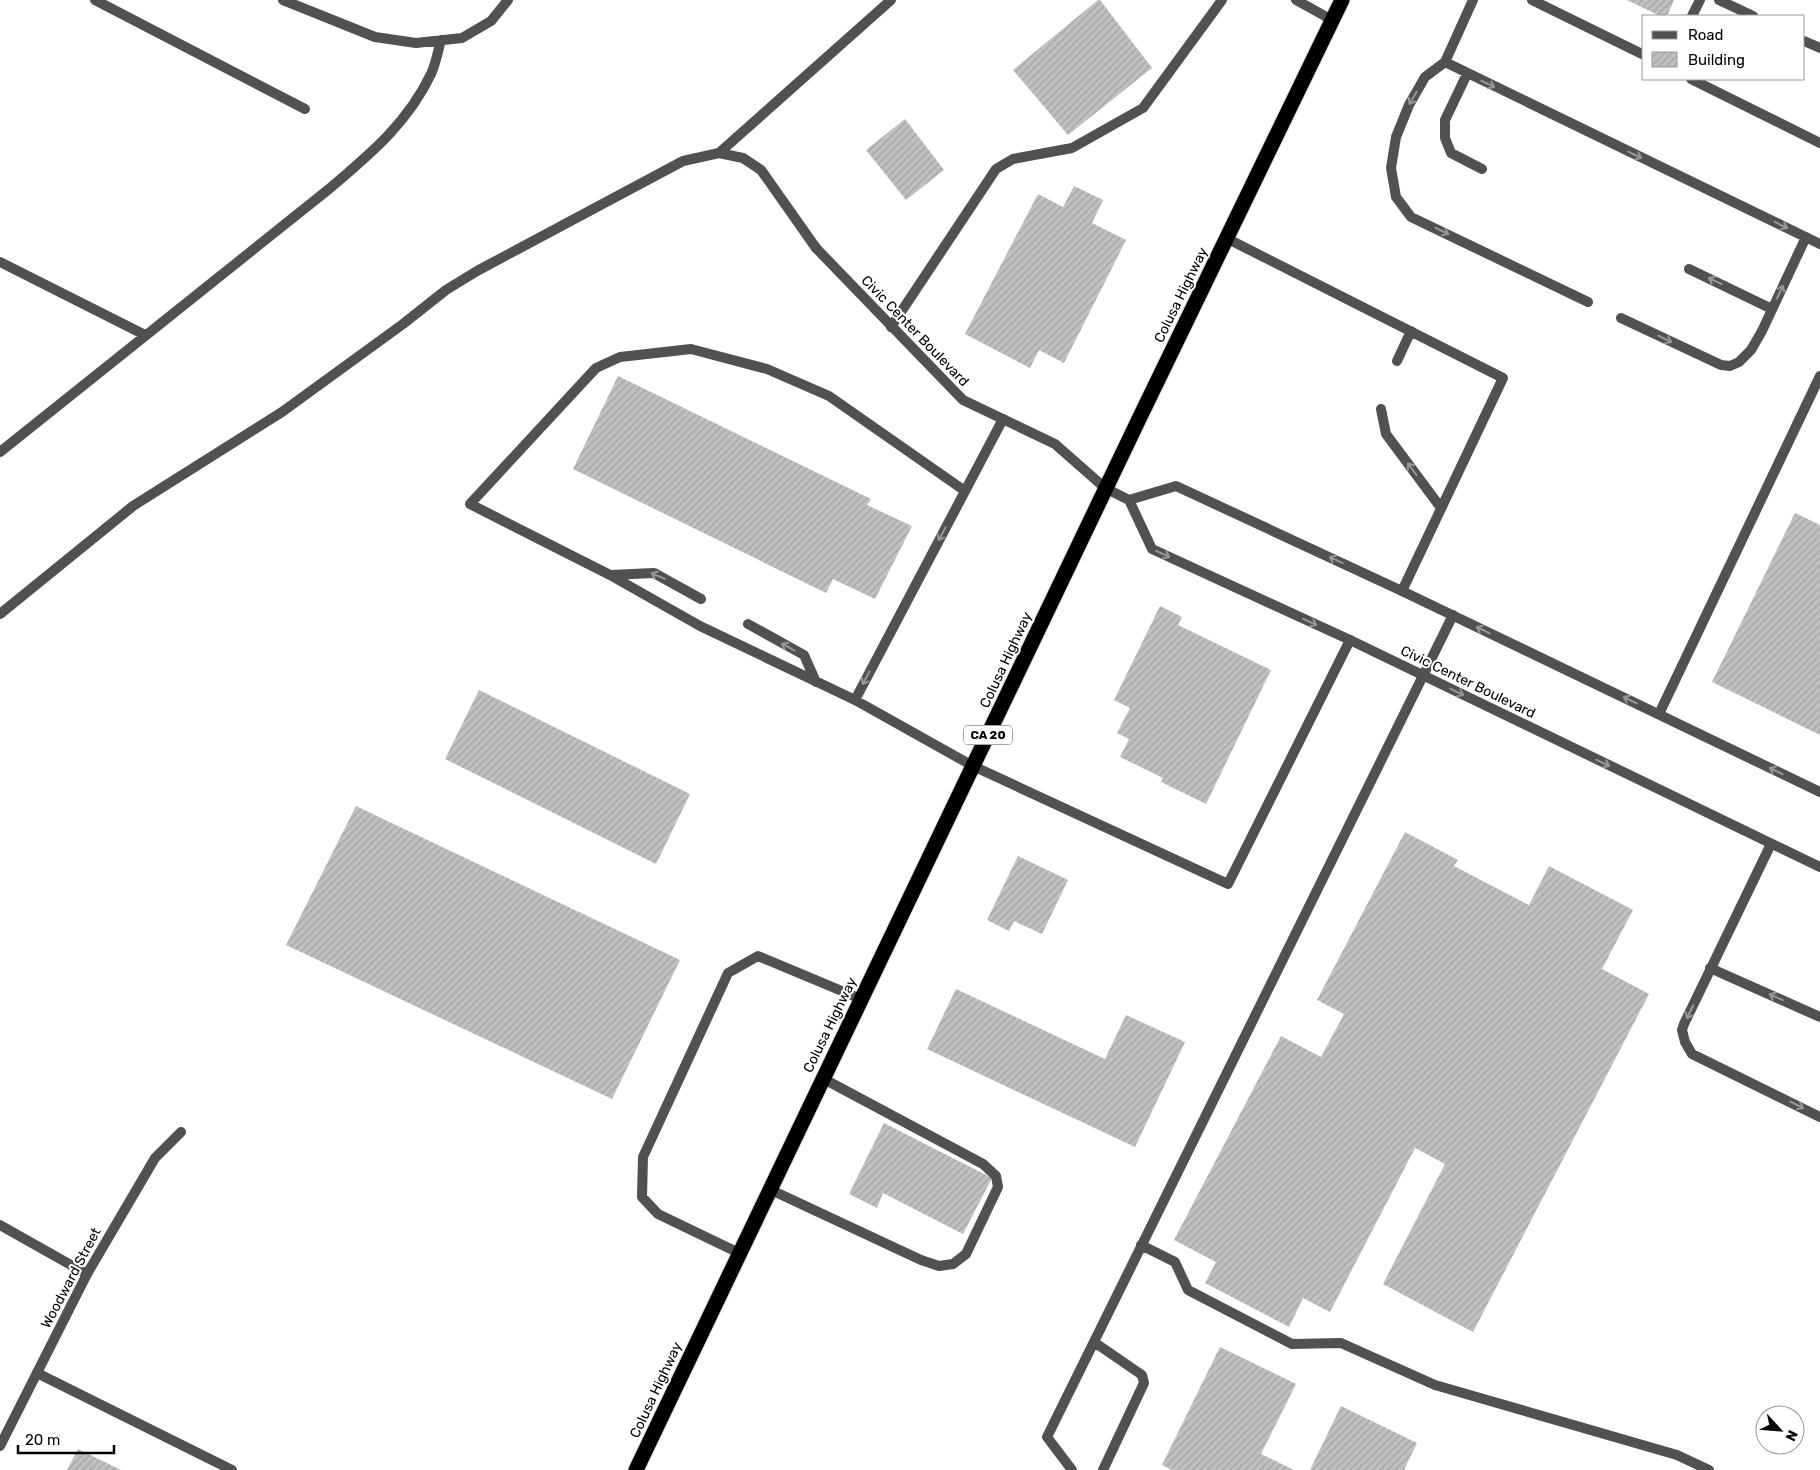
<svg xmlns="http://www.w3.org/2000/svg" width="1820" height="1470" font-family="Rubik,sans-serif">
  <style>
    .building { fill: url(#building-hatch) }
    .lines { fill: none; stroke-linecap: round; stroke-linejoin: round }
    .highway-casing { stroke: #dbdbdb; stroke-width: 17 }
    .lane { stroke: #515151; stroke-width: 10 }
    .street { stroke: #515151; stroke-width: 10 }
    .highway { stroke: #000; stroke-width: 15 }
    .oneway { stroke: #979797 }
    .labels { text-anchor: middle; dominant-baseline: central; stroke-width: 4; stroke-linejoin: round; paint-order: stroke }
    .shield { fill: #fff; stroke: #4c4c4c; stroke-width: 1 }
    .shield-label { font-size: 12px; font-weight: bold; fill: #000 }
    .street-label { font-size: 14px; fill: #000; stroke: #fff }
  </style>
  <defs>
    <pattern id="building-hatch" width="6" height="6" patternUnits="userSpaceOnUse" patternTransform="scale(1.25)"><rect width="6" height="6" fill="#c0c0c0"/><path d="M-1 1l2-2M0 6l6-6M5 7l2-2" fill="none" stroke="#a3a3a3"/></pattern>
  </defs>
  <rect width="100%" height="100%" fill="#fff"/>
  <!-- building -->
  <path class="building" d="M1098,0H1100L1152,68L1068,135L1013,70Z
    M1627,0H1674L1667,16H1660Z
    M905,119L944,170L906,200L866,150Z
    M1074,186L1103,200L1092,223L1126,240L1064,363L1039,350L1030,368L965,334L1038,194L1063,207Z
    M618,376L871,499L867,505L912,526L875,599L833,579L826,593L573,469Z
    M1795,513L1820,525V735L1712,682Z
    M1160,606L1182,617L1178,625L1271,670L1206,804L1161,782L1163,778L1120,757L1129,739L1117,733L1130,708L1114,700Z
    M479,690L690,794L656,864L445,759Z
    M356,806L680,960L612,1099L286,945Z
    M1405,832L1458,860L1454,866L1529,905L1549,866L1633,910L1602,969L1649,994L1473,1332L1383,1284L1445,1164L1415,1148L1330,1312L1303,1298L1289,1327L1205,1283L1216,1262L1174,1240L1281,1036L1321,1057L1344,1014L1317,1000Z
    M1018,856L1068,880L1042,934L1014,921L1009,931L987,920Z
    M956,989L1105,1059L1126,1015L1185,1042L1135,1147L927,1049Z
    M884,1123L992,1178L963,1234L883,1193L877,1208L849,1194Z
    M1220,1347L1296,1384L1261,1454L1294,1470H1172L1162,1465Z
    M1341,1406L1417,1443L1404,1470H1310Z
    M78,1449L121,1470H67Z"/>
  <g class="lines">
    <!-- highway casing -->
    <g class="highway-casing">
      <path id="highway" d="M636,1470L1139,419L1342,0"/>
    </g>
    <!-- lane -->
    <path class="lane" d="M95,0L305,109
      M283,0L375,37L416,43L462,38L491,21L508,0
      M1296,0L1332,20
      M1473,0L1445,62L1425,77L1409,105L1396,137L1391,168L1396,197L1411,217L1588,302
      M1532,0L1644,55
      M1719,0L1753,16
      M1692,16L1700,0
      M1804,41L1820,48
      M1445,62L1820,244
      M1467,74L1445,120V138L1451,153L1482,169
      M1691,79L1820,143
      M719,153L891,0
      M1226,238L1503,378L1402,591
      M0,262L145,335
      M1689,269L1772,309
      M1621,318L1721,365L1730,366L1739,362L1751,350L1762,331L1806,237
      M891,327L996,169L1013,159L1072,148L1143,108L1222,0
      M1397,361L1411,331
      M1381,409L1386,434L1441,508
      M0,452L329,189C370,154 407,124 431,74C436,63 438,51 441,40
      M965,491L829,396L767,369L691,349L620,357L596,368L470,504L610,575L700,626L855,700L973,766L1228,884L1350,640
      M611,575L654,573L701,599
      M0,614L133,506L282,412L403,324L446,290L477,271L683,161L719,153L743,158L761,170L816,248
      M748,624L804,655L816,682
      M855,700L1003,419
      M1659,714L1820,376
      M1771,844L1684,1024L1682,1030L1685,1042L1692,1054L1820,1117
      M1710,968L1820,1017
      M769,1189L921,1260L939,1266L953,1264L966,1254L998,1187L996,1176L983,1164L822,1078
      M0,1225L87,1274
      M1141,1245L1175,1262L1188,1290L1292,1344L1341,1343L1435,1385L1677,1455L1709,1470
      M739,1253L658,1214L642,1197L643,1157L728,973L758,956L861,999
      M1094,1342L1142,1375L1144,1383L1103,1470
      M37,1373L232,1470
      M1072,1470L1047,1437L1453,615"/>
    <!-- street -->
    <path class="street" d="M816,248L963,400L1055,444L1105,488L1129,500L1152,549L1350,640L1820,867
      M1129,500L1176,486L1402,591L1820,792
      M0,1446L87,1274L155,1158L181,1132"/>
    <!-- highway -->
    <use href="#highway" class="highway"/>
  </g>
  <!-- one-way arrows -->
  <defs><path id="oneway-shaft" d="M-6 0H5M1.5-3L5.5 0L1.5 3" fill="none" stroke-width="1.6" stroke-linecap="round" stroke-linejoin="round" transform="scale(1.25)"/></defs>
  <g class="oneway">
    <use href="#oneway-shaft" transform="translate(1488 84) rotate(26)"/>
    <use href="#oneway-shaft" transform="translate(1413 98) rotate(120)"/>
    <use href="#oneway-shaft" transform="translate(1635 155) rotate(26)"/>
    <use href="#oneway-shaft" transform="translate(1781 225) rotate(26)"/>
    <use href="#oneway-shaft" transform="translate(1442 231) rotate(26)"/>
    <use href="#oneway-shaft" transform="translate(1715 281) rotate(-155)"/>
    <use href="#oneway-shaft" transform="translate(1780 292) rotate(-65)"/>
    <use href="#oneway-shaft" transform="translate(1665 339) rotate(26)"/>
    <use href="#oneway-shaft" transform="translate(1412 469) rotate(-127)"/>
    <use href="#oneway-shaft" transform="translate(942 534) rotate(118)"/>
    <use href="#oneway-shaft" transform="translate(1163 554) rotate(25)"/>
    <use href="#oneway-shaft" transform="translate(1336 560) rotate(-155)"/>
    <use href="#oneway-shaft" transform="translate(658 576) rotate(-157)"/>
    <use href="#oneway-shaft" transform="translate(1310 622) rotate(25)"/>
    <use href="#oneway-shaft" transform="translate(1483 630) rotate(-154)"/>
    <use href="#oneway-shaft" transform="translate(788 647) rotate(-151)"/>
    <use href="#oneway-shaft" transform="translate(866 678) rotate(118)"/>
    <use href="#oneway-shaft" transform="translate(1457 692) rotate(26)"/>
    <use href="#oneway-shaft" transform="translate(1630 700) rotate(-154)"/>
    <use href="#oneway-shaft" transform="translate(1603 763) rotate(26)"/>
    <use href="#oneway-shaft" transform="translate(1776 771) rotate(-154)"/>
    <use href="#oneway-shaft" transform="translate(1776 997) rotate(-156)"/>
    <use href="#oneway-shaft" transform="translate(1690 1012) rotate(115)"/>
    <use href="#oneway-shaft" transform="translate(1797 1105) rotate(26)"/>
  </g>
  <g class="labels">
    <!-- shield labels -->
    <rect class="shield" x="964" y="725.5" width="48" height="19" rx="4"/>
    <g class="shield-label">
      <text x="988" y="735">CA 20</text>
    </g>
    <!-- street labels -->
    <g class="street-label">
      <text transform="translate(1181 295) rotate(-64)">Colusa Highway</text>
      <text transform="translate(915 331) rotate(46)">Civic Center Boulevard</text>
      <text transform="translate(1006 660) rotate(-65)">Colusa Highway</text>
      <text transform="translate(1468 682) rotate(26)">Civic Center Boulevard</text>
      <text transform="translate(830 1025) rotate(-64)">Colusa Highway</text>
      <text transform="translate(71 1278) rotate(-62)">Woodward Street</text>
      <text transform="translate(656 1390) rotate(-65)">Colusa Highway</text>
    </g>
  </g>
  <!-- legend -->
  <rect x="1642" y="15" width="162" height="65" fill="#ffffff" stroke="#999999"/>
  <rect x="1652" y="31" width="25" height="8" fill="#515151" stroke="#999999"/>
  <text x="1688" y="40" font-size="15" fill="#000000">Road</text>
  <rect x="1652" y="52" width="25" height="15" fill="url(#building-hatch)" stroke="#999999"/>
  <text x="1688" y="65" font-size="15" fill="#000000">Building</text>
  <!-- north arrow -->
  <g transform="translate(1780 1430) rotate(116)"><circle r="24" fill="#ffffff" stroke="#999999"/>
  <path d="M0-4L9 19L0 12L-9 19Z" fill="#000000"/>
  <text y="-8" font-size="14" font-weight="bold" text-anchor="middle" fill="#000000">N</text>
  </g>
  <!-- scale -->
  <path d="M18 1445v8h96v-8" fill="none" stroke="#000000" stroke-width="2.5"/>
  <text x="25" y="1445" font-size="15" fill="#000000" stroke="#ffffff" stroke-width="4" paint-order="stroke">20 m</text>
</svg>
